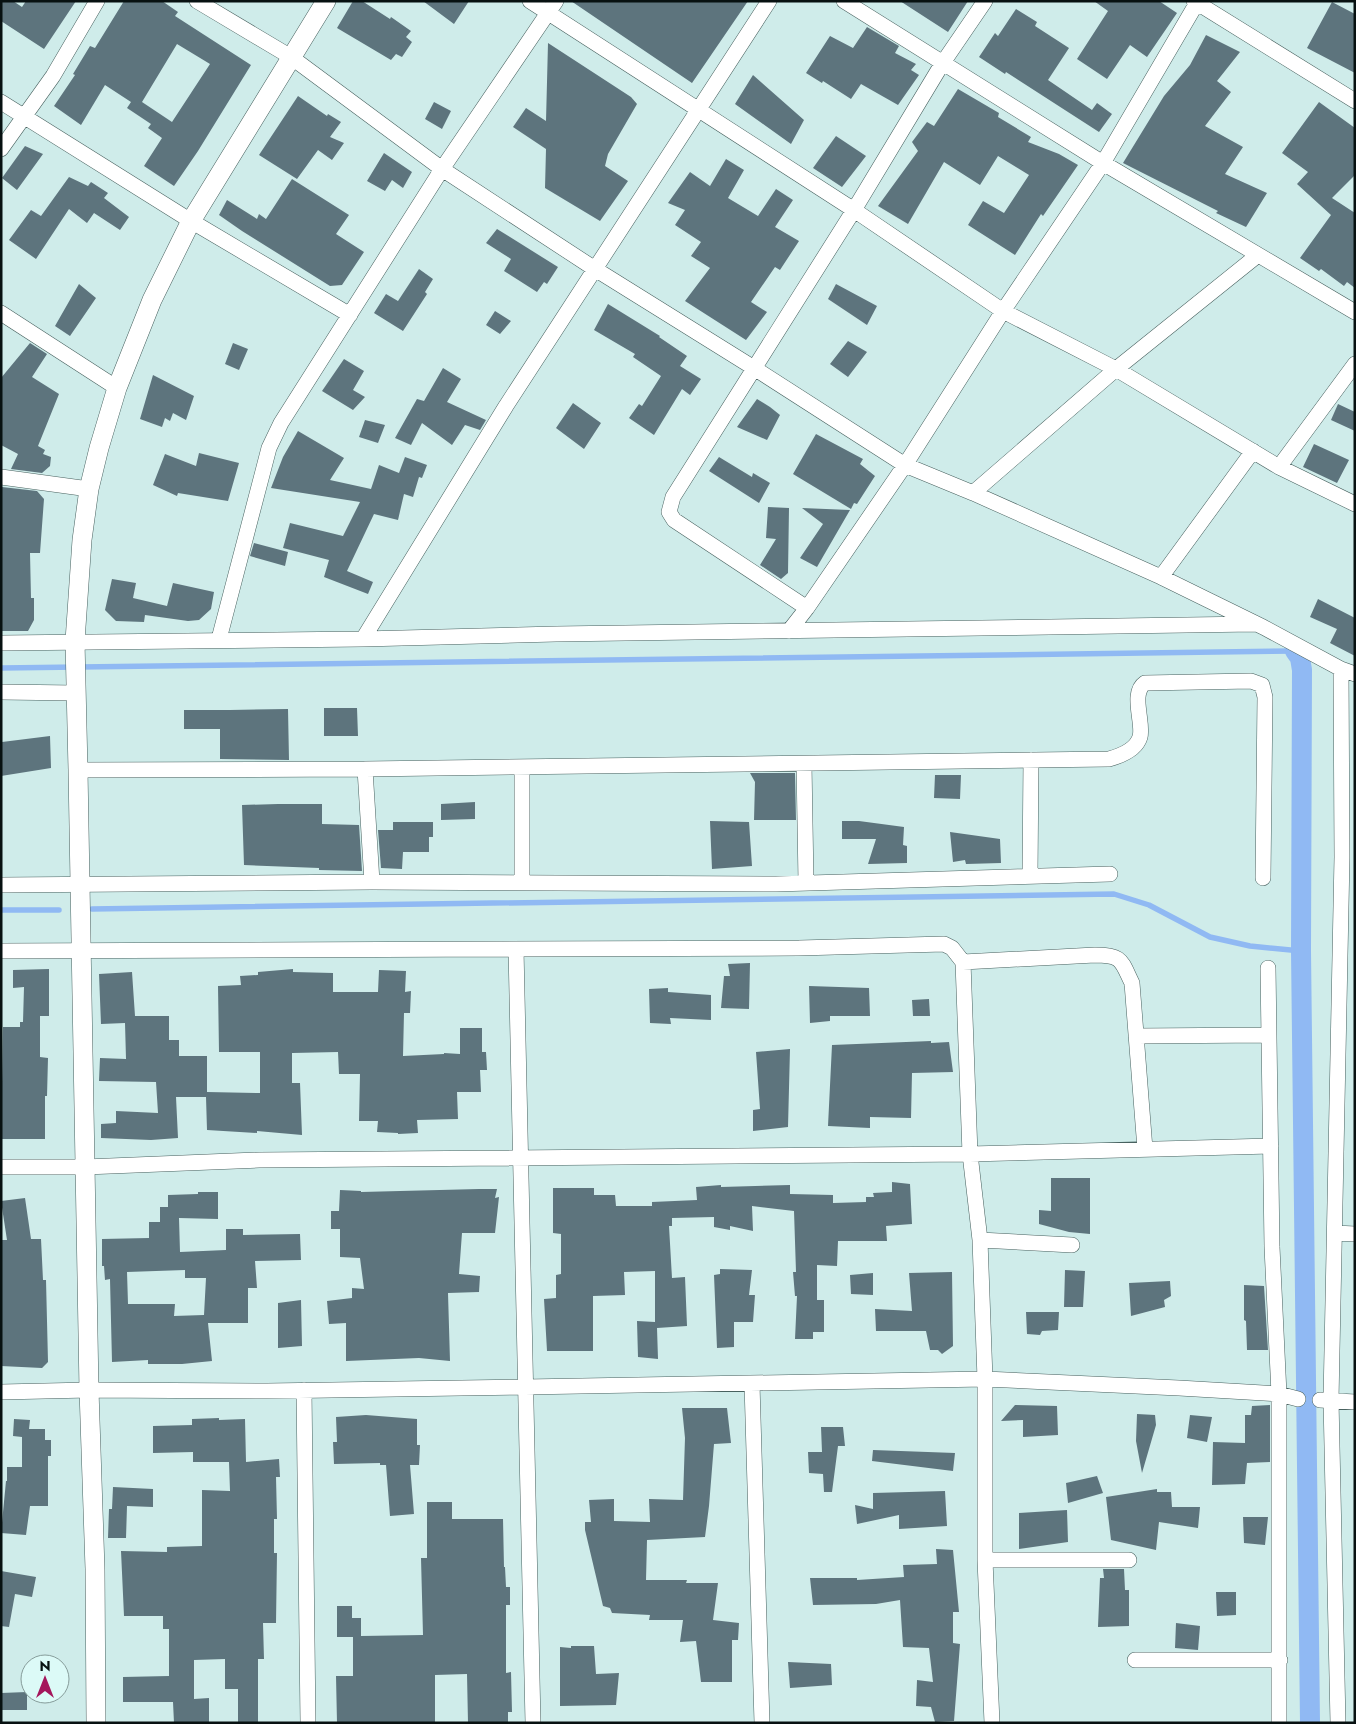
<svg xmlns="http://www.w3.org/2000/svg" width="1356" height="1724" font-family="Jost,sans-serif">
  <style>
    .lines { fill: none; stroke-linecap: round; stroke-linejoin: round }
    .stream { stroke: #90b9f3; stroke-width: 5.5 }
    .canal { stroke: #90b9f3; stroke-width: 20 }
    .building { fill: #5d747d; fill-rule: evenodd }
    .minor-casing { stroke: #48615f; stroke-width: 16 }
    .tertiary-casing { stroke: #48615f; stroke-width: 20 }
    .minor { stroke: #fff; stroke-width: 15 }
    .tertiary { stroke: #fff; stroke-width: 19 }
  </style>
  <rect width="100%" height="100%" fill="#cfecea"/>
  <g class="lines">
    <!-- stream -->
    <path class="stream" d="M1,668L1295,651
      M92,909L1114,894L1149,905L1210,937L1250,946L1301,951
      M1,910H59"/>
    <!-- canal -->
    <path class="canal" d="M1295,651L1300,658L1302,670L1301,951L1310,1723"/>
  </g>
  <!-- building -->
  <path class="building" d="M1,1H13L22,7L26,1H76L44,49L1,21Z
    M124,1H162L178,12L175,16L251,65L198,151L174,186L144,166L162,138L148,128L151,124L127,108L131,102L105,85L81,125L54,106L75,75L73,74L90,46L95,48ZM177,44L210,64L172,122L142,102Z
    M353,1H362L390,19L391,17L411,31L406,37L412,42L402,57L396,54L391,60L337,28Z
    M423,1H469L454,24Z
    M571,1H748L692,83Z
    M900,1H968L948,32Z
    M1094,1H1159L1177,13L1147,57L1130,45L1107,79L1077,59L1108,11Z
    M1332,2L1355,14V73L1307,48Z
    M1016,9L1037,22L1035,26L1069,48L1048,80L1092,110L1097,103L1112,114L1099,132L1006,72L1005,74L979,57L995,33L998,36Z
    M867,27L899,46L895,53L916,64L911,70L919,75L898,105L861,84L851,99L823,81L822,83L806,73L830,36L853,48Z
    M1206,35L1240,52L1217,81L1231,92L1205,126L1243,147L1225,174L1267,193L1246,227L1216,213L1218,211L1123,163L1164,96L1190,65Z
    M548,43L631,97L637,104L608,154L605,166L628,181L600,221L545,188L546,149L513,127L526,108L546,121Z
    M753,75L804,120L791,144L735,104Z
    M958,89L999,113L998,117L1031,137L1028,142L1059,154L1078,165L1043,216L1041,214L1015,255L968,225L983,201L1004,213L1029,175L998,156L980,185L944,162L908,224L878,206L918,151L912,142L927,122L934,126Z
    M298,96L327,116L328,114L341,122L330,137L344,143L332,160L318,150L297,179L259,155Z
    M434,102L451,111L442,129L425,119Z
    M1319,102L1355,128V175L1332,198L1355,213V288L1347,282L1344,286L1321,269L1319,271L1300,258L1331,215L1297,184L1308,172L1282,153Z
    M836,136L866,156L842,187L813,168Z
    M25,146L43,154L17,190L2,178Z
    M384,153L412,172L403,188L392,180L385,191L367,181Z
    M726,159L744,170L728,198L758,216L776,189L793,200L775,227L799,241L780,270L775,267L751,302L767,312L746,340L685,301L710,268L691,256L701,242L675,225L685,210L668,203L690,172L710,186Z
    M69,177L88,186L91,182L108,193L104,198L129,217L120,230L94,213L87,223L69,209L36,259L9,240L31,210L41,216Z
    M292,179L349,215L336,234L364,252L342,285L330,286L242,231L219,215L227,200L257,219L259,214L266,219Z
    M497,229L558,267L547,284L544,282L537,292L504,271L511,259L486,243Z
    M419,269L433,279L425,292L427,294L403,331L374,313L386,294L398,301Z
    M79,284L96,298L70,336L55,326Z
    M836,284L877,306L867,325L828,299Z
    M608,304L660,336L659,337L687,356L680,366L701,379L690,395L682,389L654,435L629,418L639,404L642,406L661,376L633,357L635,354L594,330Z
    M495,311L511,321L500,334L486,325Z
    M848,341L867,352L848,377L830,364Z
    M30,343L47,354L32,377L59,394L38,446L45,450L43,454L51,457L50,466L42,473L11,469L18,454L1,445V378Z
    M233,343L248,349L239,370L225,364Z
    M344,359L364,371L353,390L365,397L353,410L322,391Z
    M443,368L461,379L447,402L486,420L480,430L465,425L452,445L422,423L411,445L395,438L417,399L424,401Z
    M153,375L194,396L186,420L173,413L170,421L165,418L162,427L140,419Z
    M757,399L770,407L780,415L767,440L737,427Z
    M573,403L601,423L584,449L556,428Z
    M1338,404L1355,412V431L1331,420Z
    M365,420L385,425L378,443L359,437Z
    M298,431L344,458L330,480L371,489L379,465L399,473L405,457L427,465L422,478L419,477L413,497L404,494L398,520L374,514L347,571L373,582L368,594L324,577L329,560L283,548L290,523L343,536L360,502L271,488L283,457Z
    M816,434L863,459L860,464L875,476L857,504L854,503L851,509L793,474Z
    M1314,444L1349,460L1337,483L1303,467Z
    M199,453L239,463L228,501L178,493L177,496L153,485L165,454L196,466Z
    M719,457L752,477L753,473L770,483L759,503L709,471Z
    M2,487L37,491L44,499L40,553H30L31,598H34V620L28,631H1Z
    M768,507L789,508L788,573L781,579L760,565L776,539L766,538Z
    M802,508L850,510L817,567L800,558L823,524Z
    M254,543L288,552L285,566L250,556Z
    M112,579L136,583L133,598L167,606L173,583L214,592L211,609L199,620L188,621L145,615L144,622L116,621L105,610Z
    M1318,599L1355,618V656L1330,643L1337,629L1310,617Z
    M324,708H357L358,736H324Z
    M288,709L289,760L220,759V729H184V710H230Z
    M50,736L51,768L1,776L2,742Z
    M750,773H795L796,820H754L755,782Z
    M935,775H961L960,799L934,798Z
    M475,802V819L441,820V804Z
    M278,804H322V824L359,825L362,871L319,870V868L244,865L242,805Z
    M710,821L749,822L752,866L712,869Z
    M842,821H859L904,827L903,845L907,846V863L868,864L876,839H842Z
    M393,822H433V837H429V852H403L402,869L381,868L378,830H393Z
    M950,832L1000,839L1001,863L966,864L965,860L953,862Z
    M750,963L749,1009L721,1008L724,976H730L728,964Z
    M49,969V1016H40V1057L48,1058L47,1096H45V1139H1L3,1027H20V1022H23L24,987L13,988V970Z
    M293,969V972L333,973V992H378L379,970L406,971L405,992L411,991L410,1013H404L403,1056L444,1054V1053L460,1054V1028H482V1052H486L487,1070H480L481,1092H457L458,1119L417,1120L418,1133L398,1134V1133L377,1132L378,1121H359L360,1074H339L338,1052L292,1053V1083H300L302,1135L257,1131V1133L207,1130L206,1097H176L178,1138L151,1140L101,1138V1124L116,1123V1111L158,1113L156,1082L99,1081L100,1058L126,1059L125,1023L101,1024L99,974L132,972L135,1016H169V1040H179V1056H207V1092L260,1093V1052H219L218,986L241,985L240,976L258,975V972Z
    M809,986L869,988L870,1016H830V1021L810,1023Z
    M668,988V992L711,995V1020L670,1018L671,1024L650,1023L649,989Z
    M929,999L930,1016H913L912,1000Z
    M931,1041V1043L949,1042L953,1072L912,1073L911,1118L870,1117V1128L828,1126L832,1045Z
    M790,1049L788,1127L753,1131V1110L760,1109L756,1052Z
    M1051,1178H1090V1234L1069,1232L1039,1224V1210L1051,1211Z
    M892,1182L910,1184L912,1224L886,1226L887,1241H838L837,1266L817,1265V1300H824V1332H813V1339H795L797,1296H795L793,1272H796L794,1211L752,1206L753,1231L730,1226V1230L714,1227V1217L672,1218V1226H669L672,1278L685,1277L687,1326L657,1328L658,1359L638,1357L637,1321L655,1322V1271L624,1272L625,1295L593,1296V1351H547L544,1299L556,1298V1275L561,1274V1234L553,1233V1188H594V1195H615L616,1206H652V1202L697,1200L696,1187L721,1185V1187L790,1185V1194L833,1195V1203L866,1202V1197H874L873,1193L892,1192Z
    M479,1189H497L495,1198L499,1197L495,1233H462L459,1274L480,1276L479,1292L448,1293L450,1361L419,1358L346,1361V1323L329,1324L327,1301L352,1298V1288L364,1289L360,1258L340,1257V1229H331V1211H339L340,1190L361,1191V1192Z
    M198,1192H218V1219L179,1218L180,1252L226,1250V1229H243V1235L300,1234L301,1260L255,1261L257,1288H248V1323H208L212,1361L182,1364H148V1360L112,1362L110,1279L105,1280L104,1266H102V1239L149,1238V1222H160V1207H168V1195L198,1194ZM185,1270V1278H206L204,1315L174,1316L175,1304H128L127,1272Z
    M25,1198L31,1239H41L43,1280H46L48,1362L42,1368L1,1366V1240H7L1,1201Z
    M720,1269L752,1270L749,1295H755L753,1322H734V1347L717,1348L714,1275L720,1274Z
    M1065,1270L1085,1271L1083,1307H1064Z
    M952,1272L953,1346L942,1354L938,1350H930L926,1331H876L875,1309L912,1311L909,1273Z
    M873,1273V1295L851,1294L850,1275Z
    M1170,1281L1171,1296L1164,1300L1165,1307L1131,1316L1129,1283Z
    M1244,1285L1264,1286L1268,1350H1247L1246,1321L1244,1320Z
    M301,1300L302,1346L278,1348V1303Z
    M1026,1312H1059L1058,1330L1042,1331L1040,1335L1027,1334Z
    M1015,1405L1057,1406L1058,1435L1023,1437V1420L1001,1421Z
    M1270,1405V1462L1247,1463L1245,1484L1212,1485L1213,1442L1245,1443V1415H1251L1252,1406Z
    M682,1408H727L731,1443L714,1444L709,1506L705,1537L647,1540L646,1580H687L686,1583H718L713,1620L739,1623L738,1640H732V1682H701L696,1641L680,1642L683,1620H649L650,1615L612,1613L610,1608L603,1606L585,1530V1522H591L589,1500L614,1499V1521L650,1522L649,1499L683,1500L685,1438Z
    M1137,1414L1155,1415L1156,1425L1142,1473L1136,1441Z
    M366,1415L417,1419V1445H420L419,1465H410L414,1514L390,1516L386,1465H380V1463L334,1464L333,1442H337L336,1417Z
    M1190,1415L1212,1417L1207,1442L1187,1438Z
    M219,1418V1420L245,1419L246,1462L279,1459L280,1477H276L277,1519H274V1553H277L276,1623H263L264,1659H258V1723H238V1689H225V1659L194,1660V1699L209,1698V1723H174L173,1702H123V1677L169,1676V1629H163V1616H124L121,1551L167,1552V1547L202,1546V1490L230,1491L229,1462H193V1452L153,1453V1426L192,1425V1419Z
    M14,1419L30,1420L29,1429H45V1440H51V1456H48V1506H30L26,1535L1,1533L6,1481H7V1467H22V1437L13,1436Z
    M821,1427H843L845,1446H838L832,1492H824L823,1474L809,1473L808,1452H822Z
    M873,1450L955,1453L953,1471L872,1461Z
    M1097,1476L1103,1493L1068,1503L1066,1483Z
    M113,1487L153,1489V1507L127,1506L126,1538H108L109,1509H112Z
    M1157,1489V1492H1171L1172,1507H1200L1198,1528L1159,1522L1156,1550L1111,1540L1106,1497Z
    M945,1491L947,1526L899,1529V1515L857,1524L855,1505L873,1509V1493Z
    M427,1502H452V1519H503L504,1567H505L506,1587H510V1605H506V1673L511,1672L512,1712H508V1723H468L467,1674L435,1675V1723H337L336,1676H353V1637H337V1606H352V1618H361V1636L423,1635L421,1558H427Z
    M1067,1510L1068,1542L1019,1549V1513Z
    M1243,1517H1268L1265,1545L1244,1543Z
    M936,1549L953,1550L959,1612H953V1643L960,1644L954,1721L935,1722L931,1707L916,1706L917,1680L933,1682L929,1648L903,1647L900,1600L876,1604L813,1605L810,1578H857V1580L904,1577L903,1565L937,1564Z
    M1103,1569H1124L1125,1590H1129V1626L1098,1627L1100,1578H1104Z
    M1,1571L36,1577L32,1597L15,1594L9,1627L1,1626Z
    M1216,1592H1236V1615L1217,1616Z
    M1176,1623L1200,1626L1198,1650L1175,1648Z
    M571,1646H594L596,1674L619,1673L616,1705L560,1706V1647L571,1648Z
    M788,1662L831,1664L832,1685L790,1688Z
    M27,1692V1710H1V1693Z"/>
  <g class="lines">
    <!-- minor casing -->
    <g class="minor-casing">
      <path id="minor" d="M197,1L291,57L442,169L595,269L754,368L905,465L973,493L1116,369L1258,255
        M530,1L854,210L1003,311L1116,369L1279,467L1355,504
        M844,1L1103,163L1355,312
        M1194,1L1355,101
        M1,102L191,221L350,315
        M1,149L53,76L97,1
        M1,313L117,388
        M1279,467L1355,364
        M1,477L89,489
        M973,493L1161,577L1263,627L1341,669L1355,674
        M1161,577L1253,451
        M807,608L674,520L669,512L673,497L854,210L942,64L985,1
        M789,631L807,608L905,465L1003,311L1103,163L1198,1
        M219,639L262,475L269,448L281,423L442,169L556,1
        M363,639L506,406L769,1
        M1,643L363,639L556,634L1255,624
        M1,692L75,693
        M804,764L806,882
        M522,767V883
        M365,769L372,882
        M78,770L365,769L1109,759C1120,756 1136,750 1140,737C1144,723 1130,693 1145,683L1251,681L1262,685L1265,697L1263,878
        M1030,876L1031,760
        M1,885L372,882L776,884L1110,874
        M516,949L533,1723
        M1,951L799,948L944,944L952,948L963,962L970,1154L980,1240L985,1379V1560L992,1723
        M963,962L1095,955C1123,955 1121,961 1132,983L1145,1149
        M1268,968L1272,1247L1279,1394V1723
        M1136,1036L1268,1035
        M1,1167H85L259,1160L970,1154L1271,1146
        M1335,1233L1355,1234
        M980,1240L1072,1245
        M752,1384L762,1723
        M304,1390L308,1723
        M1,1392L89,1390L267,1391L525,1387L985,1379L1179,1388L1279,1394L1298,1399
        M1320,1400L1355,1402
        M985,1560H1129
        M1135,1660H1280
        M1338,1723L1331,1400L1342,857L1341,669"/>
    </g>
    <!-- tertiary casing -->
    <g class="tertiary-casing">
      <path id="tertiary" d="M96,1723L95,1569L89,1390L78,770L75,641L82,540L89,489L99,448L117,388L152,300L191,221L326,1"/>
    </g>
    <!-- minor -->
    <use href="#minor" class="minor"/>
    <!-- tertiary -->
    <use href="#tertiary" class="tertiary"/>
  </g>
  <!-- border -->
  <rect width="1356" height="1724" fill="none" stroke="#071111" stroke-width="5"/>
  <!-- north arrow -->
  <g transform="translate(45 1679)"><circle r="24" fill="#dcfaf7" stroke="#879d9b"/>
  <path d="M0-4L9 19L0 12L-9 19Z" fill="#a4175c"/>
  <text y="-8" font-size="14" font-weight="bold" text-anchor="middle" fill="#071111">N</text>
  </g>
</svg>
